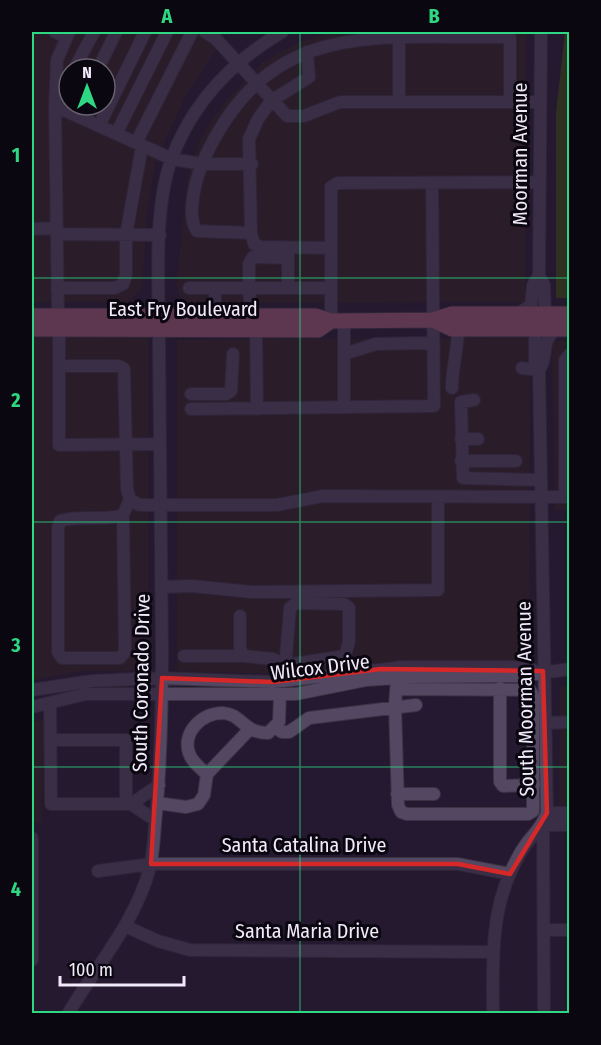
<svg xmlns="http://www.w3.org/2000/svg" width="601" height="1045" font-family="'Fira Sans Condensed',sans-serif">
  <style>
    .commercial { fill: #332025; fill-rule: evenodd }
    .green { fill: #3f4d13 }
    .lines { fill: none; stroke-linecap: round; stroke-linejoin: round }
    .minor-casing { stroke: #3b3244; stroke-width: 14 }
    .major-casing { stroke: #3b3244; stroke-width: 17 }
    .minor { stroke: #534761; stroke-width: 12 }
    .major { stroke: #a05b76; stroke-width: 15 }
    .marked { fill: none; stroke: #d62828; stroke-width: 4.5; stroke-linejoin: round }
    .grid { fill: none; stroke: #2ed883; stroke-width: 1.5; stroke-opacity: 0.55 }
    .labels { text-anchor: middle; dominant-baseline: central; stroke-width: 6; stroke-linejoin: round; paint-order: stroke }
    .street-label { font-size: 20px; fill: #f1eafa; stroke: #0b0710 }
    .neatline { fill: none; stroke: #2ed883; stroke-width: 2 }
    .grid-label { font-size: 20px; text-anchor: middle; font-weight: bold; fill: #2ed883 }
  </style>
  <rect width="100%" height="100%" fill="#241930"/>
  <!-- commercial -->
  <path class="commercial" d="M32,32H227L185,97L155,162L147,214L142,288L128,302H32ZM69,69H105V105H69Z
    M330,32H526L525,302L187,303L179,295L177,284L187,180L198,144L210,123L227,100L263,62L298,43Z
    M32,336H148V671H83L32,680Z
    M530,338L529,660H412L349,665L286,674L177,671V340Z
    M552,341H569V510H555Z
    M569,686V822H559L560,687Z
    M44,720L41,823H32V722Z"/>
  <!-- green -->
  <path class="green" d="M565,32H570L569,298H556V113Z"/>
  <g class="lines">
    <!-- minor casing -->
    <g class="minor-casing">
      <path id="minor" d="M55,32L66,37
        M205,32L215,38L287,116H304L340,102H539
        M541,32L539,276L544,285L545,314
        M307,52L309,77L271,101L258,119L249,139L251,233L254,244L261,247L331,248
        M74,69L94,32
        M98,69L116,32
        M399,102V39
        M55,106L172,159L202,164H252
        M99,126L145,32
        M116,134L167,32
        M136,143L192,32
        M32,229L56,228
        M251,233L197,231C185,214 197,175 205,157C271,17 374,39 505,37L510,38V102
        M56,234L160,235
        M288,252V288
        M57,288H115L123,284L126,275V235L142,146
        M189,288H249V264L253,257L288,258
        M215,288V316
        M518,314L531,305L533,285L539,276
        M58,316L55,106L57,60L69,32
        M251,316L249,288H331
        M331,321V187L338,183L538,182
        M344,321V406
        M59,329V445L160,444
        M256,330L257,409
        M344,354L376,344L424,343L434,346
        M59,366H119L124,369L127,489L130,499L139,505H277L323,496L570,497
        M522,368L539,370
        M539,370C550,354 539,343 556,329
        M452,388C452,367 458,349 458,329
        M191,394H226L231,391L233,354
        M474,400L461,402L463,478L541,480
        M191,409L434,406L432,183
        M461,439H478
        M461,461H516
        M565,497V360L570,354
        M123,515L125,652L120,658H62L58,652V528L60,521C81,514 103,522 123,515L130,499
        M161,587L191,586L252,592L438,590V498
        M240,616V648L243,656L273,659L284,664H293L345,656L349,641V608L344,604L296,603L290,608L284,681
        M184,656H243
        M500,688V782L503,786L534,785
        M397,689L530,690L533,695V811L528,814H407L401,812L398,805L395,705L398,667
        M32,690L92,681L162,678L273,682L404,667H512L533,670
        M50,703L51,804H131L155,820
        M32,707L86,694H296L366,680L410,677L520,676L570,669
        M547,723L570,722
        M276,728L282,732H289L309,718L416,705
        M50,740H126V804
        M207,774C200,768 192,762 189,753C182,732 202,713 223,713C242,714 243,733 268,733L279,722L280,694
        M397,794H434
        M157,803L186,807L198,804L204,795L207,774L249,730
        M131,804L159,785
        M547,813H570
        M32,838V960
        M98,871L151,864H458L510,874
        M125,926L158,941L190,950L493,952
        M544,930H570
        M68,1014C96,966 136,922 150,867C154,850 154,831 156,814C161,760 162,705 162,651C161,549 160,446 159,344C159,289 153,212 171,160C192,103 231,62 282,32
        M493,1014C493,966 490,916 511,871C515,863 519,854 524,847C533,834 542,828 547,813L539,370L535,363V329
        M544,1014L543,825H570"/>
    </g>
    <!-- major casing -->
    <g class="major-casing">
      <path id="major" d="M32,316H316L331,321L433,320L452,314H570
        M433,320L452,329H570
        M32,329L318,330L331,321"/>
    </g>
    <!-- minor -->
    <use href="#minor" class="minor"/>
    <!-- major -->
    <use href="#major" class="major"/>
  </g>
  <!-- marked area -->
  <path d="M0 0H601V1045H0ZM381,669L543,671L547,813L510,874L458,864H151L162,678L273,682Z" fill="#241930" fill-opacity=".55" fill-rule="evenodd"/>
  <path class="marked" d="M381,669L543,671L547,813L510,874L458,864H151L162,678L273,682Z"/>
  <!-- grid -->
  <path class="grid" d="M300,32V1014M32,278H570M32,522H570M32,767H570"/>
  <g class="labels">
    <!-- street labels -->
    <g class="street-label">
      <text transform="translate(520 154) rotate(-90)">Moorman Avenue</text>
      <text x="183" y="309">East Fry Boulevard</text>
      <text transform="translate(320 667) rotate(-7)">Wilcox Drive</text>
      <text transform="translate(141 683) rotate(-89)">South Coronado Drive</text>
      <text transform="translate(525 699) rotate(-91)">South Moorman Avenue</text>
      <text x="304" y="845">Santa Catalina Drive</text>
      <text x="307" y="931">Santa Maria Drive</text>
    </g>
  </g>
  <!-- border -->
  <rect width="601" height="1045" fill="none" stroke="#0b0710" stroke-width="66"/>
  <!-- north arrow -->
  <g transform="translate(87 87)"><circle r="28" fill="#0b0710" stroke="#67626e" stroke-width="1.5"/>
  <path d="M0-4.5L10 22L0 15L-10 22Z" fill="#2ed883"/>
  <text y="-9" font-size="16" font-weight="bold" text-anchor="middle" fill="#f1eafa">N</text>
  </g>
  <!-- scale -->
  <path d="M60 976v9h124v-9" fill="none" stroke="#f1eafa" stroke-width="3"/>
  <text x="69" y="976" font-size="18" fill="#f1eafa" stroke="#0b0710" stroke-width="4.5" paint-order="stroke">100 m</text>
  <rect x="33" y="33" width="535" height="979" class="neatline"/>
  <g class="grid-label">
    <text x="167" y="23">A</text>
    <text x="434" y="23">B</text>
    <text x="16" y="162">1</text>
    <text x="16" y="407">2</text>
    <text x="16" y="652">3</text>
    <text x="16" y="896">4</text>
  </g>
</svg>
